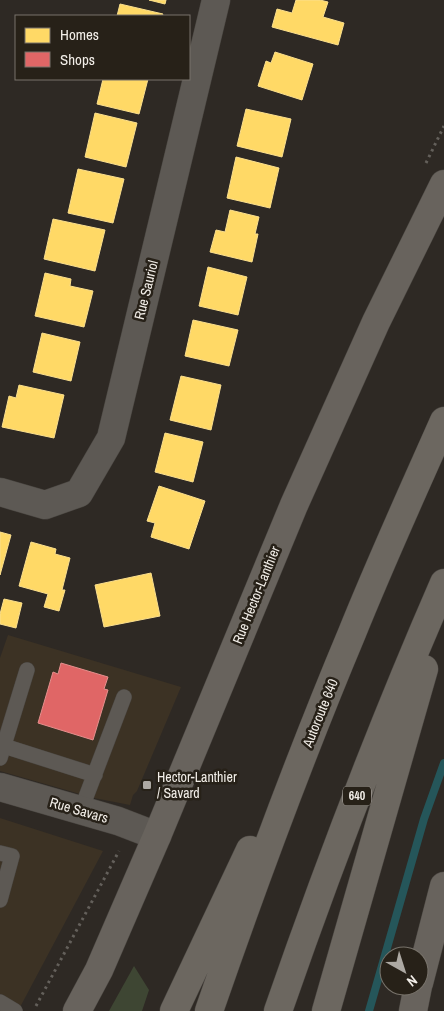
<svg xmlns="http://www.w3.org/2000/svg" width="444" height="1011" font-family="'Archivo Narrow',sans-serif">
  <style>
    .built { fill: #3c3224 }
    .green { fill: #3e4633 }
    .homes { fill: #ffd966; stroke: #fbdf8d }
    .shops { fill: #e06666; stroke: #e58f8d }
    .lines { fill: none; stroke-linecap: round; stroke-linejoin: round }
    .stream { stroke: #25565a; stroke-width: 8 }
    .lane-casing { stroke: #494540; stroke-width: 16 }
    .street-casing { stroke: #494540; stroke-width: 29 }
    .secondary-casing { stroke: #494540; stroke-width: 29 }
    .highway-casing { stroke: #494540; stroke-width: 29 }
    .path { stroke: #64605b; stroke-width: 3; stroke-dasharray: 2.5 4; stroke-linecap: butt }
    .lane { stroke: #5d5954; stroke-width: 15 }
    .street { stroke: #5d5954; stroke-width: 28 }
    .secondary { stroke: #68635d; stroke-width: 28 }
    .highway { stroke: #6c6760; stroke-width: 28 }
    .poi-dot { fill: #ada9a3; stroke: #272118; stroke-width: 2 }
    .labels { text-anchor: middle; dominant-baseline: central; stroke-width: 5; stroke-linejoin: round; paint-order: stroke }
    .shield { fill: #272118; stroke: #b5b0aa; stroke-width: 1 }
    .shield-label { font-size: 12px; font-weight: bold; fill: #f2eee8 }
    .street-label { font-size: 14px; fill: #f2eee8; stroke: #272118 }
    .poi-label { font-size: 14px; fill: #f2eee8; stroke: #272118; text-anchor: start }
  </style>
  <rect width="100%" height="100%" fill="#2e2924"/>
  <!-- built -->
  <path class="built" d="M8,635L181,687L137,791L133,795L130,805L94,798L0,771V658Z
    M0,818L103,851L18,1011H0Z"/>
  <!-- green -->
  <path class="green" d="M134,966L149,990L142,1011H109Z"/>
  <!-- homes -->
  <path class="homes" d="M149,0H166L165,4Z
    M296,0H320L328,2L323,17L344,23L338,45L272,27L277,9L292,13Z
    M120,4L163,14L162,16H117Z
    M275,52L313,64L302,100L258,86L266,61L271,63Z
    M103,79H148L139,114L97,104Z
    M246,109L291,119L282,157L237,146Z
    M95,113L137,123L126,167L85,157Z
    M236,157L279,168L270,208L227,198Z
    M78,169L124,179L113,223L68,213Z
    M230,210L259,217L255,234H258L252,262L210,252L216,230L225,232Z
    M53,219L105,230L95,271L44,259Z
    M208,267L247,277L238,315L199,306Z
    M45,273L71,279L70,286L93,291L84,327L35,316Z
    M193,320L238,330L229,366L185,356Z
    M42,333L80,342L71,381L33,372Z
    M181,376L221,385L211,430L170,420Z
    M19,385L64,395L54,438L2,427L9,396L16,398Z
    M165,433L203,442L193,482L155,472Z
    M159,486L205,501L189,549L151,537L155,523L147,521Z
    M0,532L11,535L0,575Z
    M31,542L56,549L55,554L70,558L62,590H65L59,611L44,607L48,594L19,586Z
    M151,573L160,616L104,627L95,585Z
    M4,599L22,603L16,628L0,624V614Z"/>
  <!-- shops -->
  <path class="shops" d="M61,663L108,677L104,689L108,690L93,740L38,723L53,672L58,674Z"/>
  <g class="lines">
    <!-- stream -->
    <path class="stream" d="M369,1011L424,819L444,763"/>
    <!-- lane casing -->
    <g class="lane-casing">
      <path id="lane" d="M4,746L95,775
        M0,758L27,670
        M81,810L124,697
        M0,853L12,856L0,900
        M0,1002L15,1011"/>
    </g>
    <!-- street casing -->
    <g class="street-casing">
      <path id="street" d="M0,492L45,505L79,493L111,438L216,0
        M0,787L118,821L157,836"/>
    </g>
    <!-- secondary casing -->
    <g class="secondary-casing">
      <path id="secondary" d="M419,983L444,886
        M77,1011L99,970L157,836L294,505L376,322L444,184
        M413,1011L418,986"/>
    </g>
    <!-- highway casing -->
    <g class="highway-casing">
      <path id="highway" d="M174,1011L250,850
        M209,1011C253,884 300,757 352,633C381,561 413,491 444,421
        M278,1011C328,867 383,723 444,583
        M326,1011L424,669"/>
    </g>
    <!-- path -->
    <path class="path" d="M426,163L444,126
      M36,1006L119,851"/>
    <!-- lane -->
    <use href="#lane" class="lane"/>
    <!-- street -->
    <use href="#street" class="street"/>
    <!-- secondary -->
    <use href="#secondary" class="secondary"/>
    <!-- highway -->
    <use href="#highway" class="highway"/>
  </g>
  <!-- markers -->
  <rect class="poi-dot" x="142" y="780" width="10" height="10" rx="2.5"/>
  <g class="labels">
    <!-- shield labels -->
    <rect class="shield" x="343" y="786.5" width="28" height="19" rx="4"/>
    <g class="shield-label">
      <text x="357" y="796">640</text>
    </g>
    <!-- street labels -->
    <g class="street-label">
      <text transform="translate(146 290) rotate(-76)">Rue Sauriol</text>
      <text transform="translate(256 595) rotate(-68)">Rue Hector-Lanthier</text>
      <text transform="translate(320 713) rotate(-68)">Autoroute 640</text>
      <text transform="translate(79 810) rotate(16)">Rue Savars</text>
    </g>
    <!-- poi labels -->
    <g class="poi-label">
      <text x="157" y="777">Hector-Lanthier<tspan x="157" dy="16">/ Savard</tspan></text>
    </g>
  </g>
  <!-- legend -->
  <rect x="15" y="15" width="175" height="65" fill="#272118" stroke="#78736b"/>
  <rect x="25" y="28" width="25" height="15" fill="#ffd966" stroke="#78736b"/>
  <text x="60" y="40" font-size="15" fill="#f2eee8">Homes</text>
  <rect x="25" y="52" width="25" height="15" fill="#e06666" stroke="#78736b"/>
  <text x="60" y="65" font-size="15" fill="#f2eee8">Shops</text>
  <!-- north arrow -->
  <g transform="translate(404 971) rotate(141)"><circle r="24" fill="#272118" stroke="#78736b"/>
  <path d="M0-4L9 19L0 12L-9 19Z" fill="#ada9a3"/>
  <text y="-8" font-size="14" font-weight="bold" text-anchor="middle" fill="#f2eee8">N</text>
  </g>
</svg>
